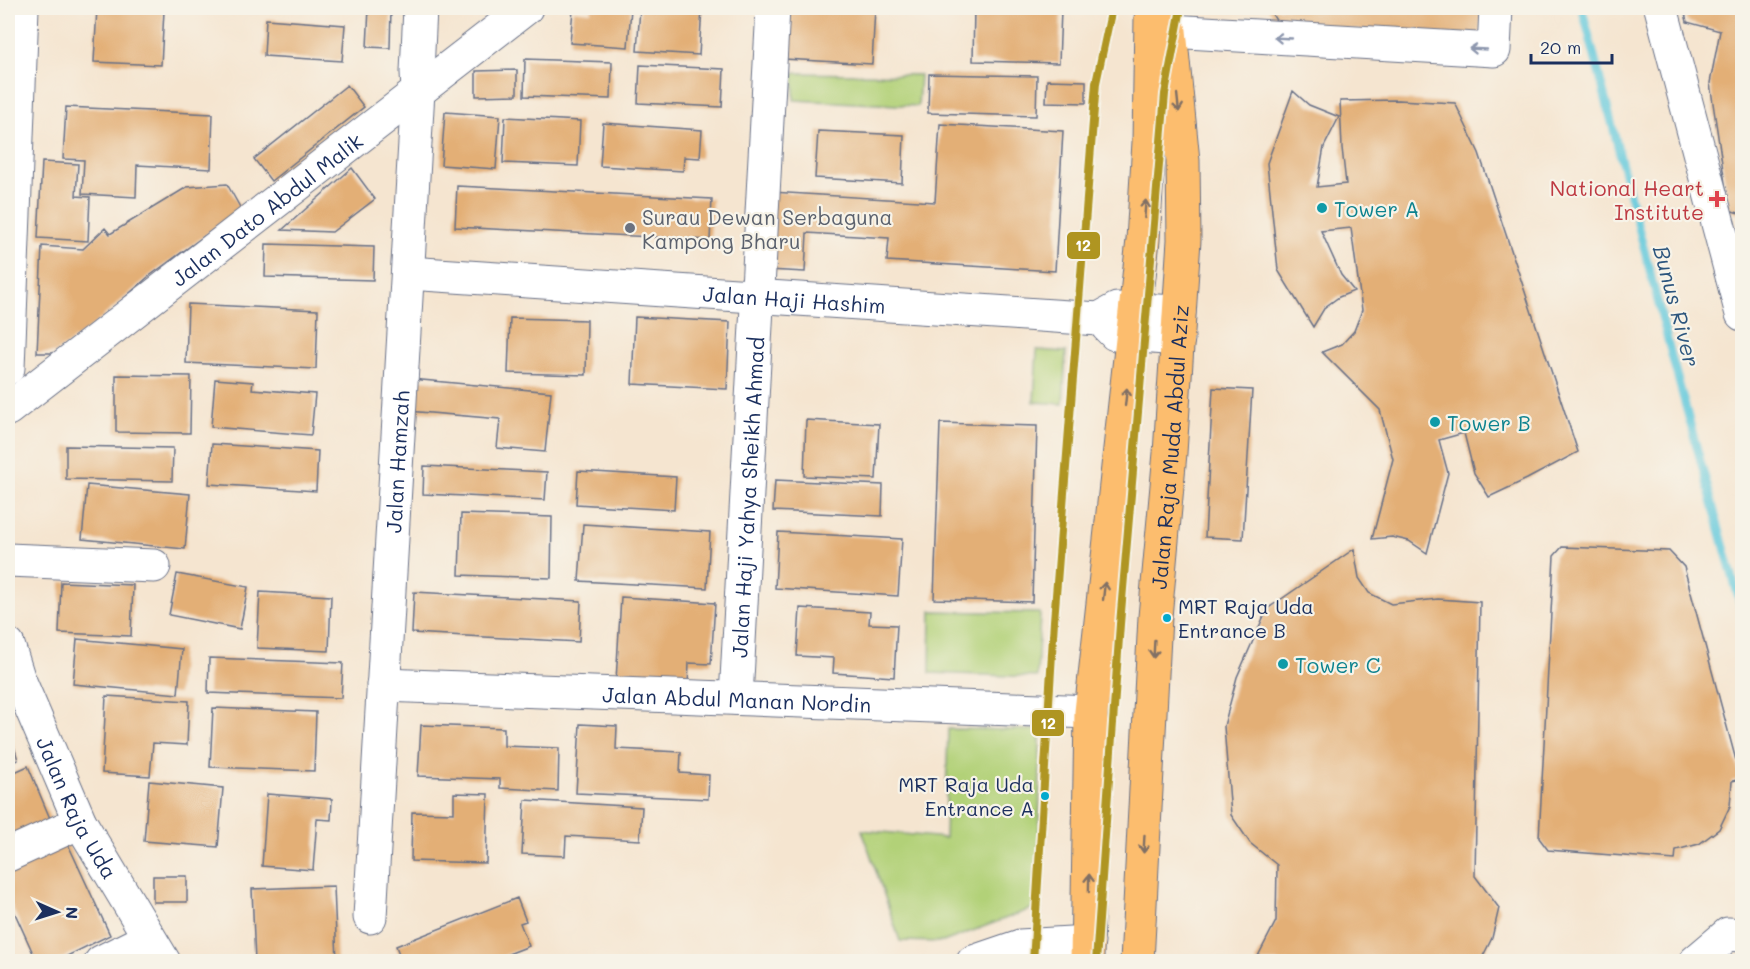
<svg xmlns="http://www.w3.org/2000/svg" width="1750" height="969" font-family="Mali,sans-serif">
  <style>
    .green { fill: #b2d178; stroke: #66806b; stroke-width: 1.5 }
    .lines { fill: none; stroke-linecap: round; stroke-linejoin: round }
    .stream { stroke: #5fc8db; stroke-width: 8 }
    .building { fill: #e3af76 }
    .minor-casing { stroke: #676f86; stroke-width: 35 }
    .major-casing { stroke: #676f86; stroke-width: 35 }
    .minor { stroke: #fff; stroke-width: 33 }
    .major { stroke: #fcbd6e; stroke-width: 33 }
    .metro-1-casing { stroke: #f7f3e8; stroke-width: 12 }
    .metro-1 { stroke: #af9521; stroke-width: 8 }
    .oneway { stroke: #8d97ae }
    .oneway2 { stroke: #806f65 }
    .health-dot { fill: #e0444e; stroke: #f7f3e8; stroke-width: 2 }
    .culture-dot { fill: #0f9aa8; stroke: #f7f3e8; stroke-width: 2 }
    .worship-dot { fill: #6b7280; stroke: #f7f3e8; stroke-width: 2 }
    .bus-dot { fill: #00a9ce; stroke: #f7f3e8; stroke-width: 2 }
    .labels { text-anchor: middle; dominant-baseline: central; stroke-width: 4.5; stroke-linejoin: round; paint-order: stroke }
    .bus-label { font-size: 20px; fill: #1b2f5e; stroke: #f7f3e8; text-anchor: start }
    .health-label { font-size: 21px; fill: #be3a42; stroke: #f7f3e8; text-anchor: end }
    .street-label { font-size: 21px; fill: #1b2f5e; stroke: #f7f3e8 }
    .culture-label { font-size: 21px; fill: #0d838f; stroke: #f7f3e8; text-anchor: start }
    .worship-label { font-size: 21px; fill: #5b616d; stroke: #f7f3e8; text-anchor: start }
    .water-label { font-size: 22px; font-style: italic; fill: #2c557d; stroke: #f7f3e8 }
    .line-badge { stroke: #f7f3e8; stroke-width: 2 }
    .badge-label { font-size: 16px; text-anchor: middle; font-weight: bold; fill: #fff }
  </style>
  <rect width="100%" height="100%" fill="#f7f3e8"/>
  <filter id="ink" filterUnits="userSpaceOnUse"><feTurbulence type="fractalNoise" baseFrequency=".0167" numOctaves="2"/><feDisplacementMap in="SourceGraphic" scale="12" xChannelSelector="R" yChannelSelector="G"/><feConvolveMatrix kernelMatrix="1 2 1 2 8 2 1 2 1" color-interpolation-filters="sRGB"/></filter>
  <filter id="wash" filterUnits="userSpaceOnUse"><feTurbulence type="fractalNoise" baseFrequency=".008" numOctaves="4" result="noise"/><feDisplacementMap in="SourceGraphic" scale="24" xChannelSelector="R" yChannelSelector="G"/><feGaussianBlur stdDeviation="1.35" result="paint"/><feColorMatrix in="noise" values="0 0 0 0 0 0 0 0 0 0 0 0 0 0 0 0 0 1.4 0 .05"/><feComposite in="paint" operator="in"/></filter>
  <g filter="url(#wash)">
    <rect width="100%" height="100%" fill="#f5e5d0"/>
    <!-- green -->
    <path class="green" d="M794,73L920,75L918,106L794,100Z
      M1037,350L1066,352L1063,404L1034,402Z
      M931,611L1040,613L1037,677L930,673Z
      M948,729L1040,730L1039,906L943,942L900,941L862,830L945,838Z"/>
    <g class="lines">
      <!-- stream -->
      <path class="stream" d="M1582,8L1674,365L1742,611"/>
    </g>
    <g id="blocks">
      <!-- building -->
      <path class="building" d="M97,8L164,11L161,65L94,62Z
        M369,8H391L390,48L367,47Z
        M591,8H631L628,47L570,43L573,10L591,12Z
        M640,8H702L699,55L637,51Z
        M787,8H875L872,64L784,59Z
        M974,8L1061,10L1059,63L973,61Z
        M1268,8H1481L1480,37L1279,25Z
        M1684,8H1742V214L1729,210L1710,83L1720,31L1687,22Z
        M266,19L345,25L342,61L264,56Z
        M525,59L612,62L611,99L524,96Z
        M640,65L724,69L722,107L638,103Z
        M517,70V95L476,96V71Z
        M929,74L1037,76L1036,116L928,113Z
        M1047,80L1086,81V103L1046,102Z
        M347,85L364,107L271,181L254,159Z
        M1293,91L1309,105L1339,117L1324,147L1317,187L1346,184L1342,148L1340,101L1398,100L1455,103L1479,153L1578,452L1527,479L1489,497L1474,473L1464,433L1439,440L1448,473L1427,553L1409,541L1392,537L1372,539L1393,459L1380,410L1322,352L1342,344L1354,331L1362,310L1351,228L1321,231L1341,275L1354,291L1339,297L1325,307L1313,327L1278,270L1267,163Z
        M66,107L213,114L211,169L137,165L136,197L82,194L84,160L63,159Z
        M445,112L500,116L496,169L441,165Z
        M505,117L580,121L578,166L503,163Z
        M603,123L702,130L700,158L684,157L683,171L600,166Z
        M940,124L1063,131L1055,271L887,261L889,238L807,233L805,272L768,270L772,192L935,202Z
        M818,131L904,135L902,183L815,178Z
        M42,162L78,164L76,196L90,197L88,241L38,238Z
        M352,168L375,199L332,232L282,230Z
        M227,184L241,209L148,277L90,328L55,353H37L42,246L83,249L105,228L110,234L187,187Z
        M457,186L712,199L710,240L455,227Z
        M266,244L374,247L373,280L265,277Z
        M188,304L318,310L316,369L186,363Z
        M635,317L730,322L727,389L632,384Z
        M510,318L587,320L586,375L508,373Z
        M116,375L191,376L190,433L116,432Z
        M215,379L253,382L252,389L315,394L311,435L211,427Z
        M411,379L551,392L545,452L497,448L500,419L408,411Z
        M1213,388L1252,390L1243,539L1205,537Z
        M806,420L879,424L876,479L804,476Z
        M940,423L1037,426L1032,602L934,599Z
        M212,444L318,451L316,491L209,484Z
        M66,446L173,448L172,481L66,479Z
        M424,466L547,472L545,500L423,494Z
        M578,471L676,477L674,510L576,504Z
        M775,480L883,485L882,516L773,511Z
        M87,485L190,494L185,549L82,539Z
        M461,514L552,517L551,578L459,575Z
        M583,524L710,532L707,588L579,581Z
        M778,532L902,539L898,596L775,588Z
        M1562,547L1669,551L1684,567L1741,779L1732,781L1730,806L1719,829L1699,844L1676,850L1675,860L1548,850L1539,838L1554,556Z
        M1354,549L1359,578L1369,593L1391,604L1438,599L1480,602L1475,876L1499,908L1492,938L1480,962H1255L1276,921L1277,865L1250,843L1231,815L1224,726L1237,677L1267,609Z
        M177,574L248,587L240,629L169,615Z
        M61,582L133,585L131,636L59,633Z
        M260,592L331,596L329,651L257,648Z
        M414,592L581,601L579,642L412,633Z
        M621,597L715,603L711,664L689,663L688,685L616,681Z
        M800,608L870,612L869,624L897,625L894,677L833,673L834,658L797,656Z
        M77,639L182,649L178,694L73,684Z
        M209,658L343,663L341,698L208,693Z
        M106,696L189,701L187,745L153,743L150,776L102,773Z
        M213,708L316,712L314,771L210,767Z
        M580,724L617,726L616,749L681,752L680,773L709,775L708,799L576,793Z
        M421,725L504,728V746L559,748L558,791L500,788V779L418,776Z
        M8,726L18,760L8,763Z
        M28,766L54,828L8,847V775Z
        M149,781L223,788L218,847L144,841Z
        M454,793L488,794L486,863L411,861L412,812L454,813Z
        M267,794L332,799L331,820L317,819L313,870L262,866Z
        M525,800L642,807L640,840L566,836L565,856L522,854Z
        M66,840L110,935L55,962H37L8,898V868Z
        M153,876H187V902H153Z
        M334,886L337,962H255L252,889Z
        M517,898L526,921L520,923L529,946L488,962H402L396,946Z"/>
    </g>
  </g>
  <g filter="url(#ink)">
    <use href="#blocks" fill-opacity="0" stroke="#676f86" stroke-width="1.5"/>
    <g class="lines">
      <!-- minor casing -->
      <g class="minor-casing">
        <g id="minor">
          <path d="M1661,8L1742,314"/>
          <path d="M1170,31L1494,50L1496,8"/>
          <path id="s1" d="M408,273L1099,319L1117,309L1179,312"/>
          <path d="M1107,326L1115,334L1178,339"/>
          <path d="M8,368L22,8"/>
          <path id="s2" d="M8,409L526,8"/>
          <path d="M8,560L154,566"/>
          <path id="s3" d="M8,645L18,677L80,822L164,962"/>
          <path id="s4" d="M383,685L1091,712"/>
          <path id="s5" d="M736,698L773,8"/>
          <path d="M8,855L80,822"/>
          <path id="s6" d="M370,917L418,91L417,72L420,8"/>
          <path d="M101,962L149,938"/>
          <path d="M973,962L1020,946L1088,942"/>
          <path d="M1695,962L1728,934L1742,935"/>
        </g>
      </g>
      <!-- major casing -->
      <g class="major-casing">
        <g id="major">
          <path d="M1087,962L1091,712L1143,240L1149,142L1151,18"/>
          <path id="s7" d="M1137,962L1155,617L1170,453L1184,240L1183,161L1170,31L1155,8"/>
        </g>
      </g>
      <!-- minor -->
      <use href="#minor" class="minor"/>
      <!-- major -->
      <use href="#major" class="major"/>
      <!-- metro-1 casing -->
      <g class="metro-1-casing">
        <path id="metro-1" d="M1033,962L1054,621L1096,83L1112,8
          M1096,962L1120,624L1165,94L1181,8"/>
      </g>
      <!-- metro-1 -->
      <use href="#metro-1" class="metro-1"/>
    </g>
    <!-- one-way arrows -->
    <defs><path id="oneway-shaft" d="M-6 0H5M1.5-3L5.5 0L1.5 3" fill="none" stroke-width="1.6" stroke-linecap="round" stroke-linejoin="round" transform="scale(1.5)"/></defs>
    <g class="oneway">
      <use href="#oneway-shaft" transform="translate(1283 38) rotate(-177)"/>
      <use href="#oneway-shaft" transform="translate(1478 49) rotate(-177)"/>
    </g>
    <g class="oneway2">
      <use href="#oneway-shaft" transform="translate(1178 103) rotate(84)"/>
      <use href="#oneway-shaft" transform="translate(1145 209) rotate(-86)"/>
      <use href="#oneway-shaft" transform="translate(1126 397) rotate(-84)"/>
      <use href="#oneway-shaft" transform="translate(1104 591) rotate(-84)"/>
      <use href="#oneway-shaft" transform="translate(1154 649) rotate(93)"/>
      <use href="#oneway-shaft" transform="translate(1144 844) rotate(93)"/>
      <use href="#oneway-shaft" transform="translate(1089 883) rotate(-89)"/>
    </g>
  </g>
  <!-- markers -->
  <path class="health-dot" d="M1714 190h6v6h6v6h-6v6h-6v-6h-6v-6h6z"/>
  <g class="culture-dot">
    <circle cx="1322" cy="208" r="6"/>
    <circle cx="1435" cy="422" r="6"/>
    <circle cx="1283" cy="664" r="6"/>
  </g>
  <circle class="worship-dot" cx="630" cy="228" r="6"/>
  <g class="bus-dot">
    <circle cx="1167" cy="618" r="5"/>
    <circle cx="1045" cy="796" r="5"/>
  </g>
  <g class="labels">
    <!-- bus labels -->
    <g class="bus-label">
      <text x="1178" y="606">MRT Raja Uda<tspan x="1178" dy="24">Entrance B</tspan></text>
      <text x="1034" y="784" text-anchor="end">MRT Raja Uda<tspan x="1034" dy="24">Entrance A</tspan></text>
    </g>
    <!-- health labels -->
    <g class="health-label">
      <text x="1704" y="187">National Heart<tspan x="1704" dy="24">Institute</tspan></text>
    </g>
    <!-- street labels -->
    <g class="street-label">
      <text stroke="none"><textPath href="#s2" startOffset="327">Jalan Dato Abdul Malik</textPath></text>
      <text stroke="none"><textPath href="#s1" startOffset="387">Jalan Haji Hashim</textPath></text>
      <text stroke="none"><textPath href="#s7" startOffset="516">Jalan Raja Muda Abdul Aziz</textPath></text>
      <text stroke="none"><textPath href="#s6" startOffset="456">Jalan Hamzah</textPath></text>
      <text stroke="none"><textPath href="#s5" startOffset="201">Jalan Haji Yahya Sheikh Ahmad</textPath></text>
      <text stroke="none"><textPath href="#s4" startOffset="354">Jalan Abdul Manan Nordin</textPath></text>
      <text stroke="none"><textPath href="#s3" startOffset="177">Jalan Raja Uda</textPath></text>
    </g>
    <!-- culture labels -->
    <g class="culture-label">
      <text x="1334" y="208">Tower A</text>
      <text x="1447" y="422">Tower B</text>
      <text x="1295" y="664">Tower C</text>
    </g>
    <!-- worship labels -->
    <g class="worship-label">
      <text x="642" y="216">Surau Dewan Serbaguna<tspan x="642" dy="24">Kampong Bharu</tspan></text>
    </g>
    <!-- water labels -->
    <g class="water-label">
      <text transform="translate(1677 306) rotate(75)">Bunus River</text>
    </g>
  </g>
  <g class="line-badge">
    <rect x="1066" y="231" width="35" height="29" rx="6" fill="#af9521"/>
    <rect x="1031" y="709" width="34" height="28" rx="6" fill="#af9521"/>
  </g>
  <g class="badge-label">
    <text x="1083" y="251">12</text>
    <text x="1048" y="729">12</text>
  </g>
  <!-- margin -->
  <rect width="1750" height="969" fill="none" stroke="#f7f3e8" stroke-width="30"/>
  <!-- north arrow -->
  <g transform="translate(57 912) rotate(93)" stroke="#f7f3e8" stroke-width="4.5" paint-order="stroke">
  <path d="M0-4.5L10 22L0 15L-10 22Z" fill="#1b2f5e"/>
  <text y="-9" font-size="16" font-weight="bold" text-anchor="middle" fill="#1b2f5e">N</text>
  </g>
  <!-- scale -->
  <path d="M1531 54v9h81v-9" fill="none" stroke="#1b2f5e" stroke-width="3"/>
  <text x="1540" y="54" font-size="18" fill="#1b2f5e" stroke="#f7f3e8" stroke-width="4.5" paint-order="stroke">20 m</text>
</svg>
